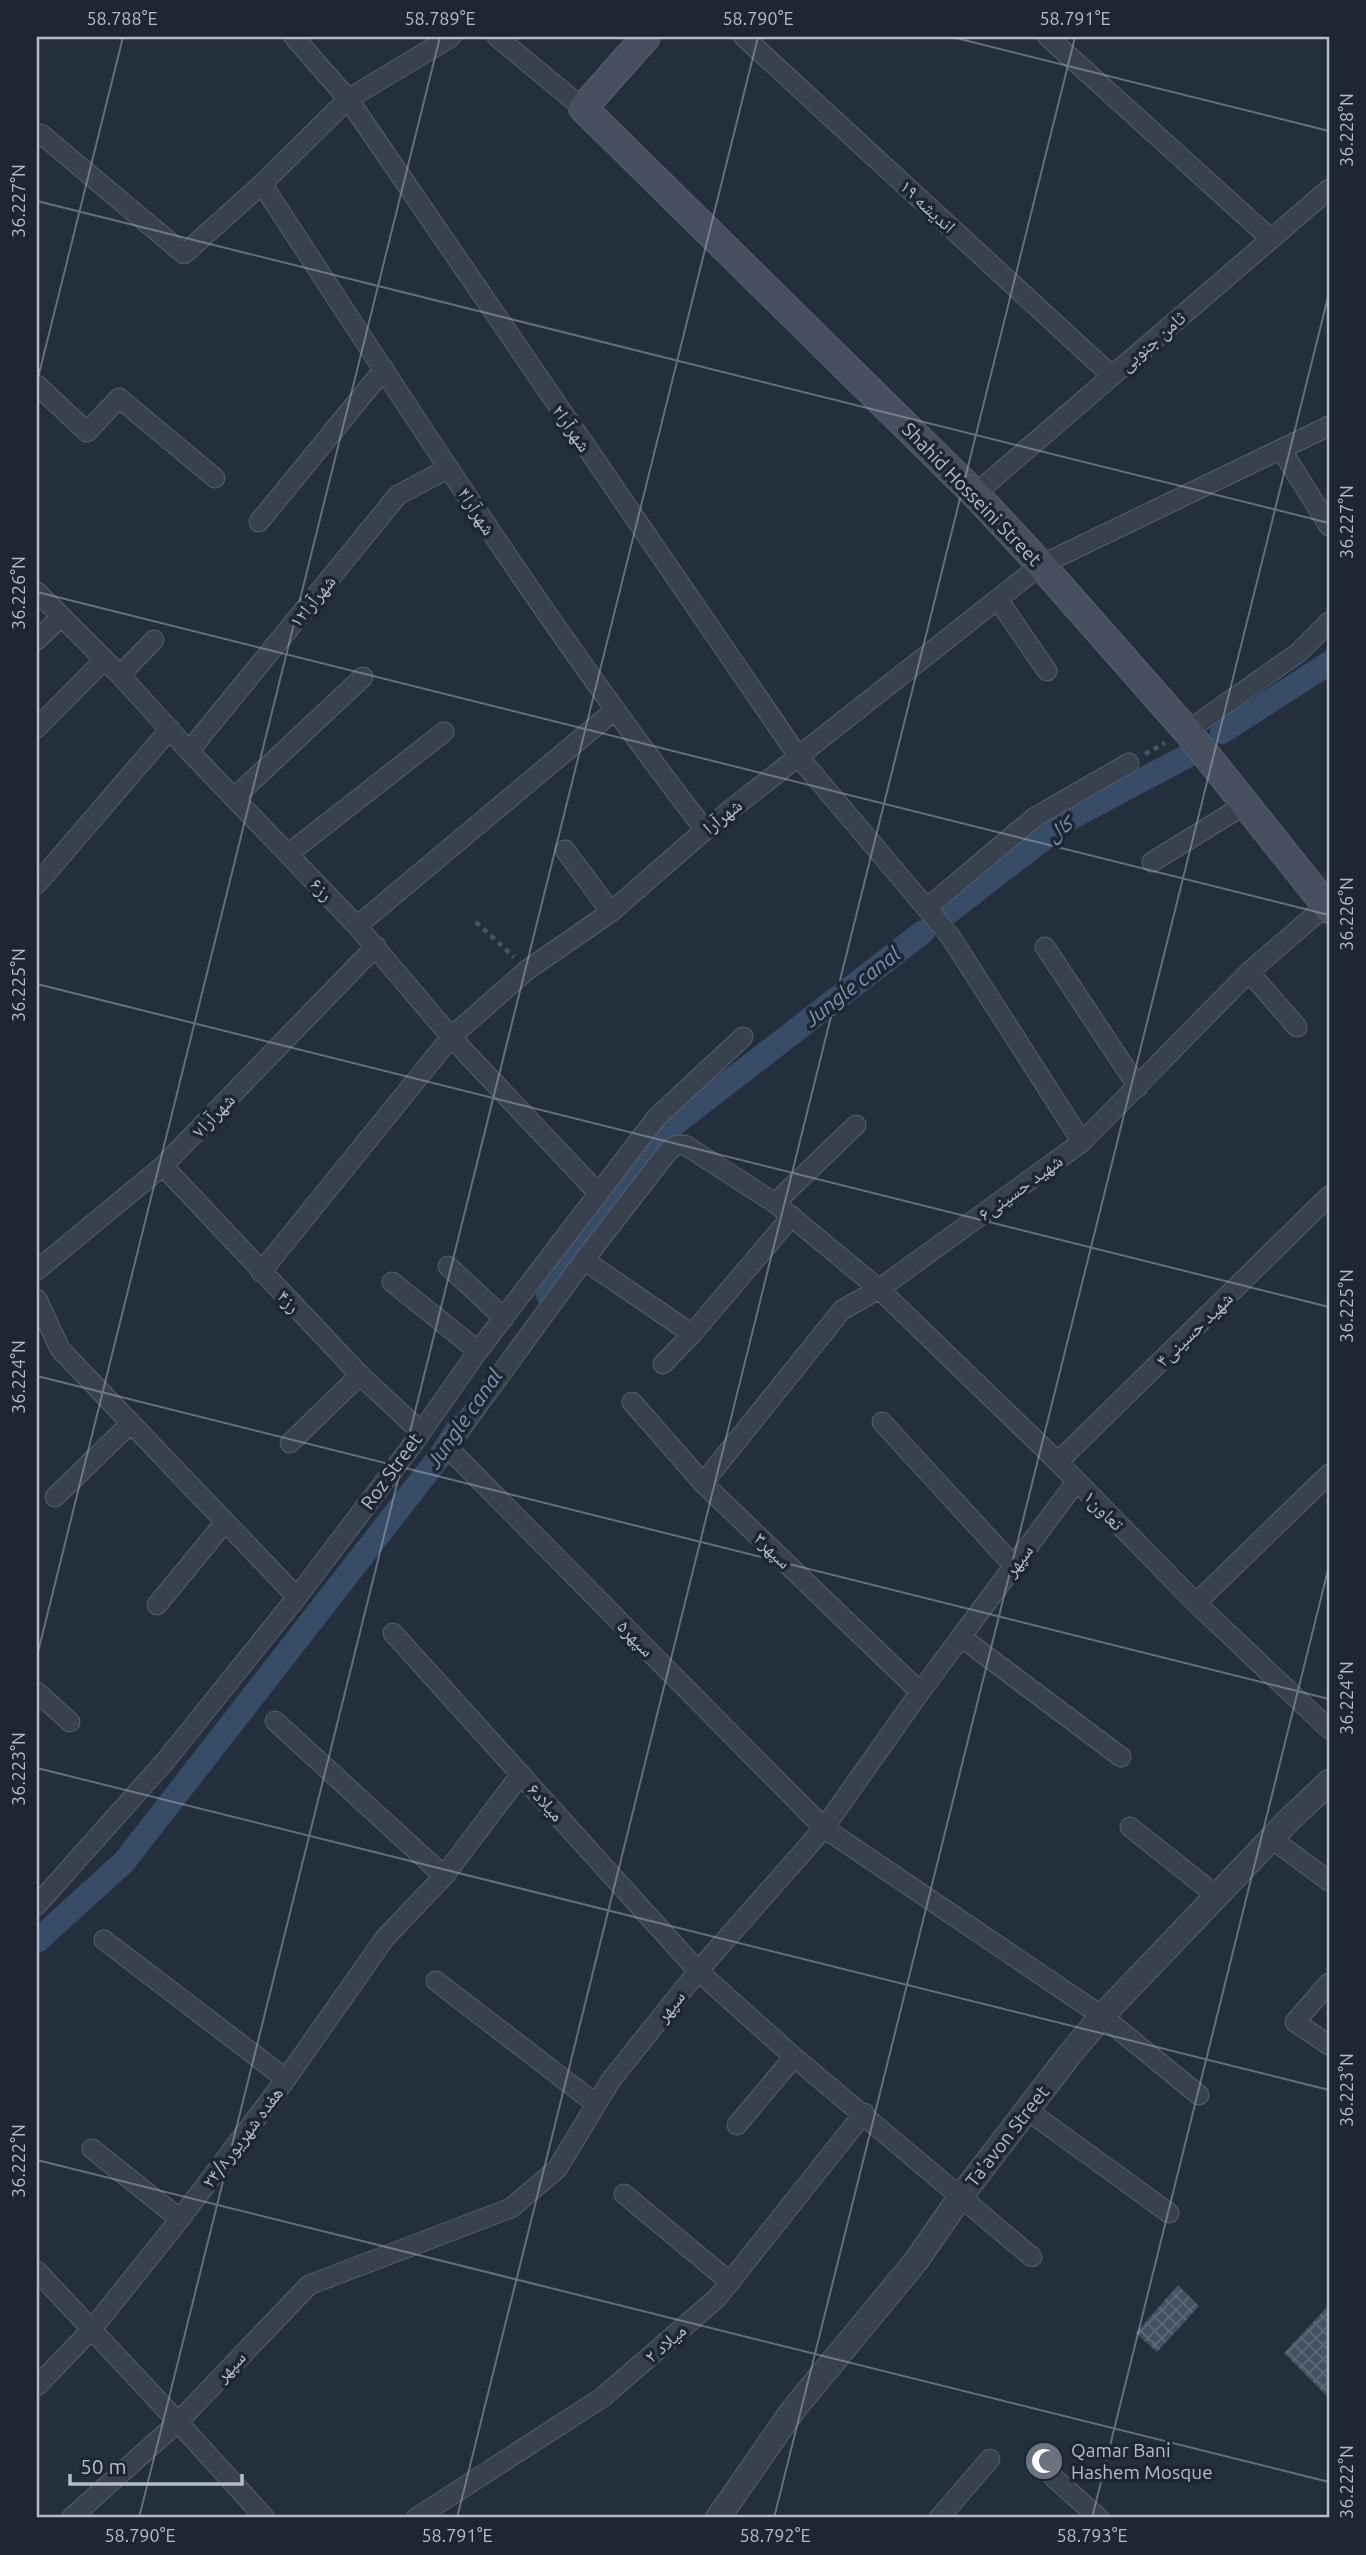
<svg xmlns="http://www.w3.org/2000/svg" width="1366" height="2555" font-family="Ubuntu,'Noto Naskh Arabic',sans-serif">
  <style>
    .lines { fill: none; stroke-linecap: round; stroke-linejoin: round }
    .canal { stroke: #394c67; stroke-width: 24 }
    .building { fill: url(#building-cross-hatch) }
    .minor-casing { stroke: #565f6c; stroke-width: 21 }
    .tertiary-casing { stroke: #565f6c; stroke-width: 26 }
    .secondary-casing { stroke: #565f6c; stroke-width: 30 }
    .path { stroke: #44595c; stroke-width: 4.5; stroke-dasharray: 5 5; stroke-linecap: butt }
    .minor { stroke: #38414e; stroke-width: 19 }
    .tertiary { stroke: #38414e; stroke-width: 24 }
    .secondary { stroke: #465061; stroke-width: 28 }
    .ticks { fill: none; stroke: #b4bcc9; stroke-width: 2; stroke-opacity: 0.45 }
    .labels { text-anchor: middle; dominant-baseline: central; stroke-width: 7; stroke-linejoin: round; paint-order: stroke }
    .street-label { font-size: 19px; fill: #b4bcc9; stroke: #1d2633 }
    .poi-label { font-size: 19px; fill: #b4bcc9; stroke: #1d2633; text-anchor: start }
    .water-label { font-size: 21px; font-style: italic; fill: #7c92b1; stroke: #1d2633 }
    .neatline { fill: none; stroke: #b4bcc9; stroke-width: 2.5 }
    .ticks-label { font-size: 18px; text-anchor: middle; fill: #b4bcc9 }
  </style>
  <defs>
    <pattern id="building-cross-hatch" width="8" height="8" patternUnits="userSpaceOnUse" patternTransform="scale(1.75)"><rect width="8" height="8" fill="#455162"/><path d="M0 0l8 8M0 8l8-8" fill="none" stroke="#5d6877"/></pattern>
  </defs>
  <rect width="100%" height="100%" fill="#242f3e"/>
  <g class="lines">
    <!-- canal -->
    <path class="canal" d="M1222,732L1329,663
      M941,918L1069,819L1189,755
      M548,1295L651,1142L923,932
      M37,1941L124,1862L443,1452L459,1427"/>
  </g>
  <!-- building -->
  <path class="building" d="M1178,2285L1199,2306L1157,2352L1136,2333Z
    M1329,2305V2398L1284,2353Z"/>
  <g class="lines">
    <!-- minor casing -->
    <g class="minor-casing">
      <path id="minor" d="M294,37L348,99L798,756L950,936L1082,1142
        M497,37L583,108
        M744,37L1112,376
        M1048,37L1271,239
        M37,137L41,134L184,254L262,184L348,99L451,37
        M262,184C405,402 545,623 705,830
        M37,385L87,432L119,398L215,478
        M1281,449L1329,526
        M975,494L1329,189
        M259,522L384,369
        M37,592L120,675L189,751L357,926L451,1037L599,1194
        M999,601L1047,671
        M37,640L61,617
        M120,675L154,640
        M37,728L104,660
        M1187,731L1298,653L1329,622
        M189,751L398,495L449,468
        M234,798L363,677
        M565,850L611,912
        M288,854L444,732
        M1152,862L1246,804
        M37,884L170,729
        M927,908L1035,817L1129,763
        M357,926L615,710
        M1045,947L1138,1087
        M1249,972L1297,1027
        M163,1166L360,1375L420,1431
        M775,1203L856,1125
        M584,1260L692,1334
        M448,1266L504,1318
        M37,1270L163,1166L376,946
        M261,1272L451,1037L527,970L611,912L705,830L1041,565L1329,426
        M392,1282L478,1351
        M37,1299L60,1349L297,1597
        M663,1364L692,1334L792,1216
        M632,1402L703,1483L920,1692
        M882,1422L1014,1566
        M290,1443L360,1375
        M1058,1462L1329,1196
        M703,1483L842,1310L879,1289L1082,1142L1249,972L1329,903
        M55,1497L131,1423
        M1196,1603L1329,1474
        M157,1605L225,1522
        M393,1633L698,1971L794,2057L1032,2257
        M961,1637L1121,1757
        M37,1692L70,1722
        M275,1721L444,1876
        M1130,1827L1217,1896
        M1272,1839L1329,1881
        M37,1905L167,1759L297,1597L410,1448L478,1351L657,1117L743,1037
        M104,1940L286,2079
        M436,1981L596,2104
        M1329,1983L1295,2022L1329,2045
        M1199,2095L1102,2016L824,1828L449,1449V1445L584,1260L669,1150L677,1145H685L775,1203L879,1289L1058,1462L1196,1603L1329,1729
        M1027,2110L1169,2213
        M737,2125L794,2057
        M92,2149L180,2219
        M624,2194L730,2282
        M37,2271L178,2422L265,2518
        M37,2386L92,2329L180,2219L286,2079L385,1938L444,1876L521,1774
        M1053,2477L1099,2518
        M71,2518L178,2422L309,2285L511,2208L557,2169L611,2080L698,1971L824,1828L920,1692L1076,1482
        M416,2518L603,2397L717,2298L864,2113
        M939,2518L990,2459"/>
    </g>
    <!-- tertiary casing -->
    <g class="tertiary-casing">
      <path id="tertiary" d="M718,2518L793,2410L916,2261L961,2196L1070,2054L1102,2016L1289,1820L1329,1782"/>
    </g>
    <!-- secondary casing -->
    <g class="secondary-casing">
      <path id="secondary" d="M646,37L583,108L975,494L1041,565L1187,731L1329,909"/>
    </g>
    <!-- path -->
    <path class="path" d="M1145,754L1165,743
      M476,922L514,957"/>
    <!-- minor -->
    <use href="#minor" class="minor"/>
    <!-- tertiary -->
    <use href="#tertiary" class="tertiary"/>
    <!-- secondary -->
    <use href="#secondary" class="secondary"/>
  </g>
  <!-- ticks -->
  <path class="ticks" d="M952,37L1329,131M37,201L1329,523M37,382L123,37M37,592L1329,915M37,984L1329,1307M37,1376L1329,1699M37,1656L440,37M37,1768L1329,2090M37,2160L1329,2482M139,2518L758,37M457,2518L1075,37M774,2518L1329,293M1092,2518L1329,1566"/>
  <!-- icons -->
  <defs>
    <g id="mosque-disc" transform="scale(2.0125)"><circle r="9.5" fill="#6b7280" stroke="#1d2633"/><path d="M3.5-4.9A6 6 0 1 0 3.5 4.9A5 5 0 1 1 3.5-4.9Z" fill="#fff"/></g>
  </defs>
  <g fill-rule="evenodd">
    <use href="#mosque-disc" x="1044" y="2461"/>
  </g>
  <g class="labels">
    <!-- street labels -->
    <g class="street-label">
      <text transform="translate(928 206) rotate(43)">اندیشه ۱۹</text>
      <text transform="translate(1152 341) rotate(-41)">ثامن جنوبی</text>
      <text transform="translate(572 428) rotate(55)">شهرآرا۲</text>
      <text transform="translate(972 494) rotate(46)">Shahid Hosseini Street</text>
      <text transform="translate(477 511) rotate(57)">شهرآرا۴</text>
      <text transform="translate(312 601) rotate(-51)">شهرآرا۱۲</text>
      <text transform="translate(722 816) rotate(-39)">شهرآرا</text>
      <text transform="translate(322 889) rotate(46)">رز۶</text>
      <text transform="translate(213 1115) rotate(-46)">شهرآرا۷</text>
      <text transform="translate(1020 1187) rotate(-36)">شهید حسینی۶</text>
      <text transform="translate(289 1301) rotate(46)">رز۴</text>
      <text transform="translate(1194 1329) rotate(-44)">شهید حسینی۴</text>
      <text transform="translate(391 1471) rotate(-54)">Roz Street</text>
      <text transform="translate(1104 1510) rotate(45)">تعاون۱</text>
      <text transform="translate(773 1550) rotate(44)">سپهر۳</text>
      <text transform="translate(1018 1560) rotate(-53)">سپهر</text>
      <text transform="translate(636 1638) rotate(45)">سپهر۵</text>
      <text transform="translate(546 1802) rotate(48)">میلاد۶</text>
      <text transform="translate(670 2006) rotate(-51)">سپهر</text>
      <text transform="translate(1007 2136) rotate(-52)">Ta'avon Street</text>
      <text transform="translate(242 2137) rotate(-53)">هفده شهریور۲۴/۸</text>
      <text transform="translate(665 2343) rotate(-41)">میلاد ۲</text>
      <text transform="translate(230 2366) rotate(-46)">سپهر</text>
    </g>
    <!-- poi labels -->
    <g class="poi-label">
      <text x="1071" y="2450">Qamar Bani<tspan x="1071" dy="22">Hashem Mosque</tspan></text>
    </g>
    <!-- water labels -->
    <g class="water-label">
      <text transform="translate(1059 828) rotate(-35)">کال</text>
      <text transform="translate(852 986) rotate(-38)">Jungle canal</text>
      <text transform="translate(464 1418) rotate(-55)">Jungle canal</text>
    </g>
  </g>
  <!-- border -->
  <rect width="1366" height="2555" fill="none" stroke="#1d2633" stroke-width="77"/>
  <!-- scale -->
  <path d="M70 2474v10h172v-10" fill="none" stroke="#b4bcc9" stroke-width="3.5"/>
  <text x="80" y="2474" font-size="21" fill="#b4bcc9" stroke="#1d2633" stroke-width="5" paint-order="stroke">50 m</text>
  <rect x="38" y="38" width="1290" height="2478" class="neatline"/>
  <g class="ticks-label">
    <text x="122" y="25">58.788°E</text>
    <text x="440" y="25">58.789°E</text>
    <text x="758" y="25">58.790°E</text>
    <text x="1075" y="25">58.791°E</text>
    <text transform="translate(1347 130) rotate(-90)" y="6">36.228°N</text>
    <text transform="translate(19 201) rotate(-90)" y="6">36.227°N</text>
    <text transform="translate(1347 522) rotate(-90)" y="6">36.227°N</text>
    <text transform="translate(19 593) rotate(-90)" y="6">36.226°N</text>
    <text transform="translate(1347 914) rotate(-90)" y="6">36.226°N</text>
    <text transform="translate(19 985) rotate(-90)" y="6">36.225°N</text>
    <text transform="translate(1347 1306) rotate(-90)" y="6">36.225°N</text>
    <text transform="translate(19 1377) rotate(-90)" y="6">36.224°N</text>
    <text transform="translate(1347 1698) rotate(-90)" y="6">36.224°N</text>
    <text transform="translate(19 1769) rotate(-90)" y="6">36.223°N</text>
    <text transform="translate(1347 2090) rotate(-90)" y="6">36.223°N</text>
    <text transform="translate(19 2161) rotate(-90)" y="6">36.222°N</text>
    <text transform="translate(1347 2482) rotate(-90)" y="6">36.222°N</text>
    <text x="140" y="2542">58.790°E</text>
    <text x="457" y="2542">58.791°E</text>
    <text x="775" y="2542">58.792°E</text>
    <text x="1092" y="2542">58.793°E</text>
  </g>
</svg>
